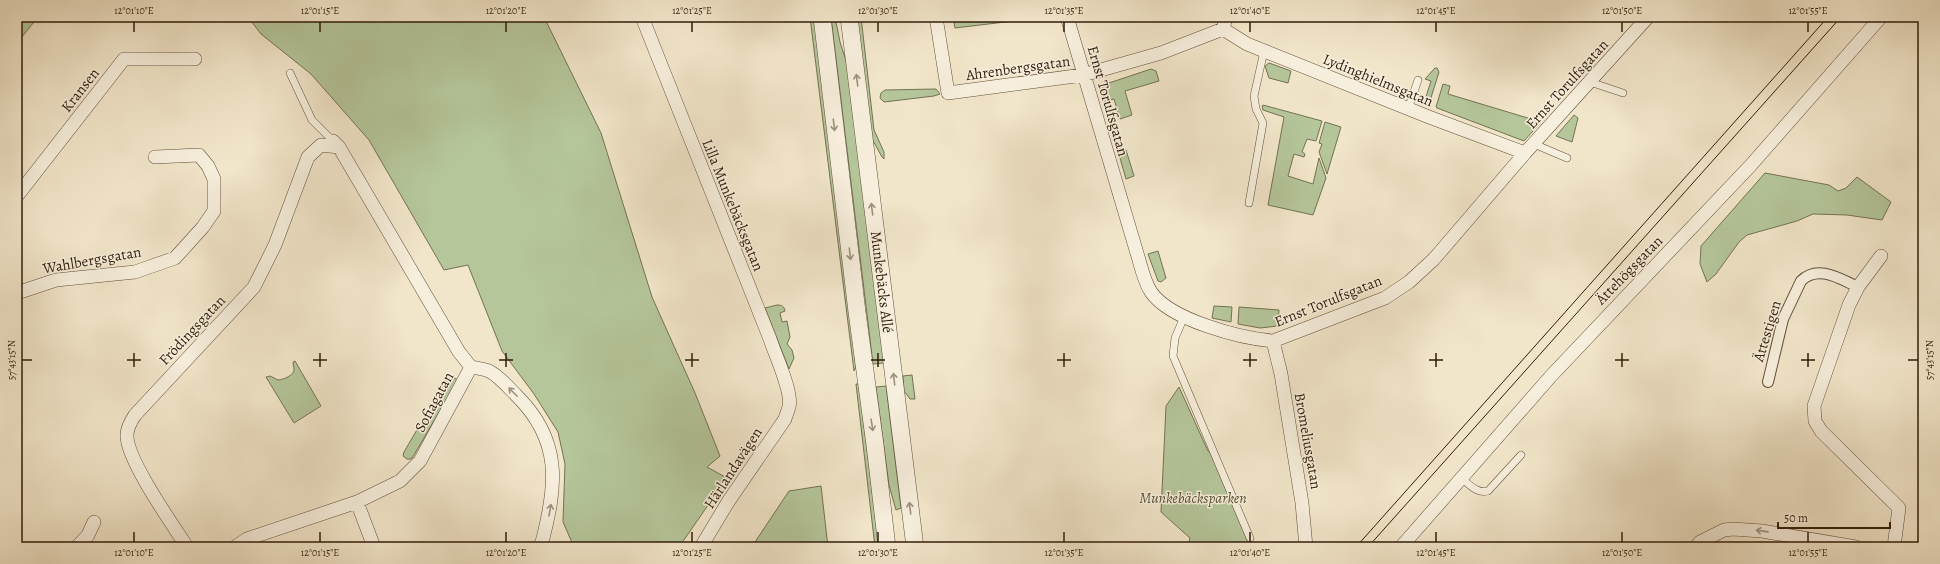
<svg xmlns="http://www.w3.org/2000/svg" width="1940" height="564" font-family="Alegreya,serif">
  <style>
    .green { fill: #b5c69b; stroke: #747252 }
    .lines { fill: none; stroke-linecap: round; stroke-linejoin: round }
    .service-casing { stroke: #624f3a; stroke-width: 8 }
    .pedestrian-casing { stroke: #624f3a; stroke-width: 12 }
    .minor-casing { stroke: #624f3a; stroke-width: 14 }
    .tertiary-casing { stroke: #624f3a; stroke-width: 18 }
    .service { stroke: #f7efdd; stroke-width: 7 }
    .pedestrian { stroke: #f7efdd; stroke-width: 10 }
    .minor { stroke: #f7efdd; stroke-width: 13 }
    .tertiary { stroke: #f7efdd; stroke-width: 17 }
    .tram { stroke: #321d0a; stroke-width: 1 }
    .oneway { stroke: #9e907e }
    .ticks { fill: none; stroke: #321d0a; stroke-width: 1.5 }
    .labels { text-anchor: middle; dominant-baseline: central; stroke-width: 3; stroke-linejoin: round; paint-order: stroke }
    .street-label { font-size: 15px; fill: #321d0a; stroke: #f7efdd }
    .park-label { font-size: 15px; font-style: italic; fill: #595036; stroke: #f7efdd }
    .neatline { fill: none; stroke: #321d0a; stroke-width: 1.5 }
    .ticks-label { font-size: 10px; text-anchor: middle; fill: #321d0a }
  </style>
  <rect width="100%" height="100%" fill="#f2e6ca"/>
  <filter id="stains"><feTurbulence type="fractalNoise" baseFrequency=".005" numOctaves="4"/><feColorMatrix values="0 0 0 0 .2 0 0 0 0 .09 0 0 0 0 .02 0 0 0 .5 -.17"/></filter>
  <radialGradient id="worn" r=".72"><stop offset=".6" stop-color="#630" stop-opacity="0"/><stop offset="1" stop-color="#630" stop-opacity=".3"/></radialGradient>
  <!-- green -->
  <path class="green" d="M17,17H38L17,43Z
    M248,17H544L601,133L652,297L695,393L720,456L707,467L727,478L679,547H574L563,522L565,464L558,432L534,394L502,351L468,265L444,270L369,140L311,74L261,34Z
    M810,17H815L856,367L854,371Z
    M831,17H835L840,42L847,64L884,363L873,364Z
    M857,17H861L874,130L884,152V159L882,157L872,139Z
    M953,17H1030V19L955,28Z
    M1269,63L1291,71L1288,83L1269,78L1265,66Z
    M1435,68H1437L1439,72L1429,104L1424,103L1431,81L1425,79Z
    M1151,69L1156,71L1159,81L1125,91L1132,115L1120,119L1114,99L1103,102L1101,92L1103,85Z
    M1443,84L1450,86L1448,94L1541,122L1524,141L1437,108L1436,107Z
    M936,89L940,94L934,96L884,102L880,98L881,93L885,90Z
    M1263,105L1322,121L1316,141L1307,139L1302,152L1305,154L1304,157L1294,154L1288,176L1313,184L1319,158L1326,178L1313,215L1268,205L1284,117L1263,110L1262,106Z
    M1574,115L1578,118L1572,142L1556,136Z
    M1325,122L1341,127L1327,174L1319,152L1322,144L1319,143Z
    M1116,144L1126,150L1134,176L1126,179Z
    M1765,173L1829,185L1838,191L1846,188L1857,177L1891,202L1882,220L1847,215L1813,214L1797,221L1747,235L1739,242L1716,274L1707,282L1700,264L1701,246Z
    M1158,251L1166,278L1161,282L1158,281L1148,254Z
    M777,305C782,305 784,306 785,311L780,313L782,322L787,321L790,337L787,344L792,350L794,358L789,369L765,308Z
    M1214,306L1232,307L1231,322L1212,318Z
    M1239,307L1279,310L1278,326L1260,328L1238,324Z
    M295,361L321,406L294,423L266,377L270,376L278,380C283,380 295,375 294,369C294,367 293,365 293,362Z
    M449,375L458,380L414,455L411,459H407L403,456L404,452Z
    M912,375L915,399H910L904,391L903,376Z
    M856,384H859L879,547H875Z
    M886,386L901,508L896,510L889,485L876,387Z
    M1179,387L1208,451L1210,452L1250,547H1188L1190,538L1161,512L1166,406Z
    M821,486L828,547H756L753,545L789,491Z"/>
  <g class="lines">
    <!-- service casing -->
    <g class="service-casing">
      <path id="service" d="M290,73L312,120L333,141
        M1590,82L1623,93
        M1408,109L1418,80
        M1534,144L1567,158
        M1249,203L1263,123L1256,109L1254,96L1264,51
        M1184,317L1175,338L1173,356L1250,538
        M1461,478C1470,485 1477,494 1488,491L1521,455"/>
    </g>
    <!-- pedestrian casing -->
    <g class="pedestrian-casing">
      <path id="pedestrian" d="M1768,382L1783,319L1801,281C1818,264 1840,279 1858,287"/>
    </g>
    <!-- minor casing -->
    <g class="minor-casing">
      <path id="minor" d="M642,17L770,339C775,355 793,392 789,407C788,411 786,415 785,419L728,502L701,547
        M936,17L948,93L1083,75L1161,53L1223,29L1226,17
        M1067,17L1139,260C1142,271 1145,283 1151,292C1170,320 1240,338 1273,341L1385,298L1409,282L1434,259L1525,153L1648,17
        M1223,29L1247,44L1429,117L1525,153
        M17,196L124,59H195
        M1881,256L1858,287L1849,305L1814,406L1815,421L1821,431L1899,508L1894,547
        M17,293L56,280L135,272L175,258L203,227L214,211V179L208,166L199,155L155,157
        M1273,341L1281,374L1302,503L1306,547
        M471,367C476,368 483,369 489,371C499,376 508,387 516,395C562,440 557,485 542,542L539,547
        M357,502L374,547
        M77,547L88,535L94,522
        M187,547C173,525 126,459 127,435C127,428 131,421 135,415L254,287L275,245L308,157L321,145L339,147
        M235,547L247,539L357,502L400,481L420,461L471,367L459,352L339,147L333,141
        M1401,547L1551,376L1751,165L1881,17
        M1696,547L1700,542L1724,530L1733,529L1762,531L1856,547"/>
    </g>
    <!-- tertiary casing -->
    <g class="tertiary-casing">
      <path id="tertiary" d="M822,17L857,312L875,445L887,547
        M849,17L915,547"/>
    </g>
    <!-- service -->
    <use href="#service" class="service"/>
    <!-- pedestrian -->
    <use href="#pedestrian" class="pedestrian"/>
    <!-- minor -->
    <use href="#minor" class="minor"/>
    <!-- tertiary -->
    <use href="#tertiary" class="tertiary"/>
    <!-- tram -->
    <path class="tram" d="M1356,547L1828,17
      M1368,547L1841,17"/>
  </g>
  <!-- one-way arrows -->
  <defs><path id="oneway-shaft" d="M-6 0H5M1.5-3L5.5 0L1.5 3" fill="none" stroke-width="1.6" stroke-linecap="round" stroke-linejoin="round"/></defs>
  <g class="oneway">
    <use href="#oneway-shaft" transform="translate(857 80) rotate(-97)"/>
    <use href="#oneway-shaft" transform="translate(834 125) rotate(83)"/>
    <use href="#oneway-shaft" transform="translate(872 209) rotate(-97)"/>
    <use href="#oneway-shaft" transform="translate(850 254) rotate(83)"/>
    <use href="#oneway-shaft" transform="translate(894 379) rotate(-97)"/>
    <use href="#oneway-shaft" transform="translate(513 392) rotate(-135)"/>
    <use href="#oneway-shaft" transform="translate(872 425) rotate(81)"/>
    <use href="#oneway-shaft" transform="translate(910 508) rotate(-97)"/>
    <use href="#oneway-shaft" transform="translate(550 510) rotate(-80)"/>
    <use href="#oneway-shaft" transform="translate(1762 531) rotate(-172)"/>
  </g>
  <!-- ticks -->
  <path class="ticks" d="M134,22V32M320,22V32M506,22V32M692,22V32M878,22V32M1064,22V32M1250,22V32M1436,22V32M1622,22V32M1808,22V32M134,353V367M320,353V367M506,353V367M692,353V367M878,353V367M1064,353V367M1250,353V367M1436,353V367M1622,353V367M1808,353V367M22,360H32M127,360H141M313,360H327M499,360H513M685,360H699M871,360H885M1057,360H1071M1243,360H1257M1429,360H1443M1615,360H1629M1801,360H1815M1908,360H1918M134,532V542M320,532V542M506,532V542M692,532V542M878,532V542M1064,532V542M1250,532V542M1436,532V542M1622,532V542M1808,532V542"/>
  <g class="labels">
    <!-- street labels -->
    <g class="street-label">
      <text transform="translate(1018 68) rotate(-8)">Ahrenbergsgatan</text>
      <text transform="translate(1378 80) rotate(22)">Lydinghielmsgatan</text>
      <text transform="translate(1567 84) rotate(-48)">Ernst Torulfsgatan</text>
      <text transform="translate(80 90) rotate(-52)">Kransen</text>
      <text transform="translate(1108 101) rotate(74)">Ernst Torulfsgatan</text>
      <text transform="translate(733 205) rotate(68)">Lilla Munkebäcksgatan</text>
      <text transform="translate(92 260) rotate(-10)">Wahlbergsgatan</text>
      <text transform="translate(1629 270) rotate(-46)">Ättehögsgatan</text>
      <text transform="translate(882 282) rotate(83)">Munkebäcks Allé</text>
      <text transform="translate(1328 301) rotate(-22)">Ernst Torulfsgatan</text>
      <text transform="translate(192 330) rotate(-47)">Frödingsgatan</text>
      <text transform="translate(1767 331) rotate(-73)">Ättestigen</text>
      <text transform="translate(434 402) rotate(-62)">Sofiagatan</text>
      <text transform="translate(1308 441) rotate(80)">Bromeliusgatan</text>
      <text transform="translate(733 468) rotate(-57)">Härlandavägen</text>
    </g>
    <!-- park labels -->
    <g class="park-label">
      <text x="1193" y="498">Munkebäcksparken</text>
    </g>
  </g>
  <!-- margin -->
  <rect width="1940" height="564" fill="none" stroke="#f2e6ca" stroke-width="44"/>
  <!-- scale -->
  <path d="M1778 522v6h112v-6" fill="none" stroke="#321d0a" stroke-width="2"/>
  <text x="1784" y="522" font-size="12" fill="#321d0a" stroke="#f7efdd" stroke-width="3" paint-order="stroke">50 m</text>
  <rect x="22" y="22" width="1896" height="520" class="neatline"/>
  <g class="ticks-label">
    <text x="134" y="14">12°01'10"E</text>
    <text x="320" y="14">12°01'15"E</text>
    <text x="506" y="14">12°01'20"E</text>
    <text x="692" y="14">12°01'25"E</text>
    <text x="878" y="14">12°01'30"E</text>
    <text x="1064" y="14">12°01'35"E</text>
    <text x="1250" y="14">12°01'40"E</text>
    <text x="1436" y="14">12°01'45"E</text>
    <text x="1622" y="14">12°01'50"E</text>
    <text x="1808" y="14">12°01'55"E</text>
    <text transform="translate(11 360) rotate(-90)" y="4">57°43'15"N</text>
    <text transform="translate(1929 360) rotate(-90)" y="4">57°43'15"N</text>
    <text x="134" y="556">12°01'10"E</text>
    <text x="320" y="556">12°01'15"E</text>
    <text x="506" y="556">12°01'20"E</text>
    <text x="692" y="556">12°01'25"E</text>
    <text x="878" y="556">12°01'30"E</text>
    <text x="1064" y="556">12°01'35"E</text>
    <text x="1250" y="556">12°01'40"E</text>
    <text x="1436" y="556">12°01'45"E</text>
    <text x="1622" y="556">12°01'50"E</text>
    <text x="1808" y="556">12°01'55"E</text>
  </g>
  <rect width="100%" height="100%" filter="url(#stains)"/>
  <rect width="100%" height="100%" fill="url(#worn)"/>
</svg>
